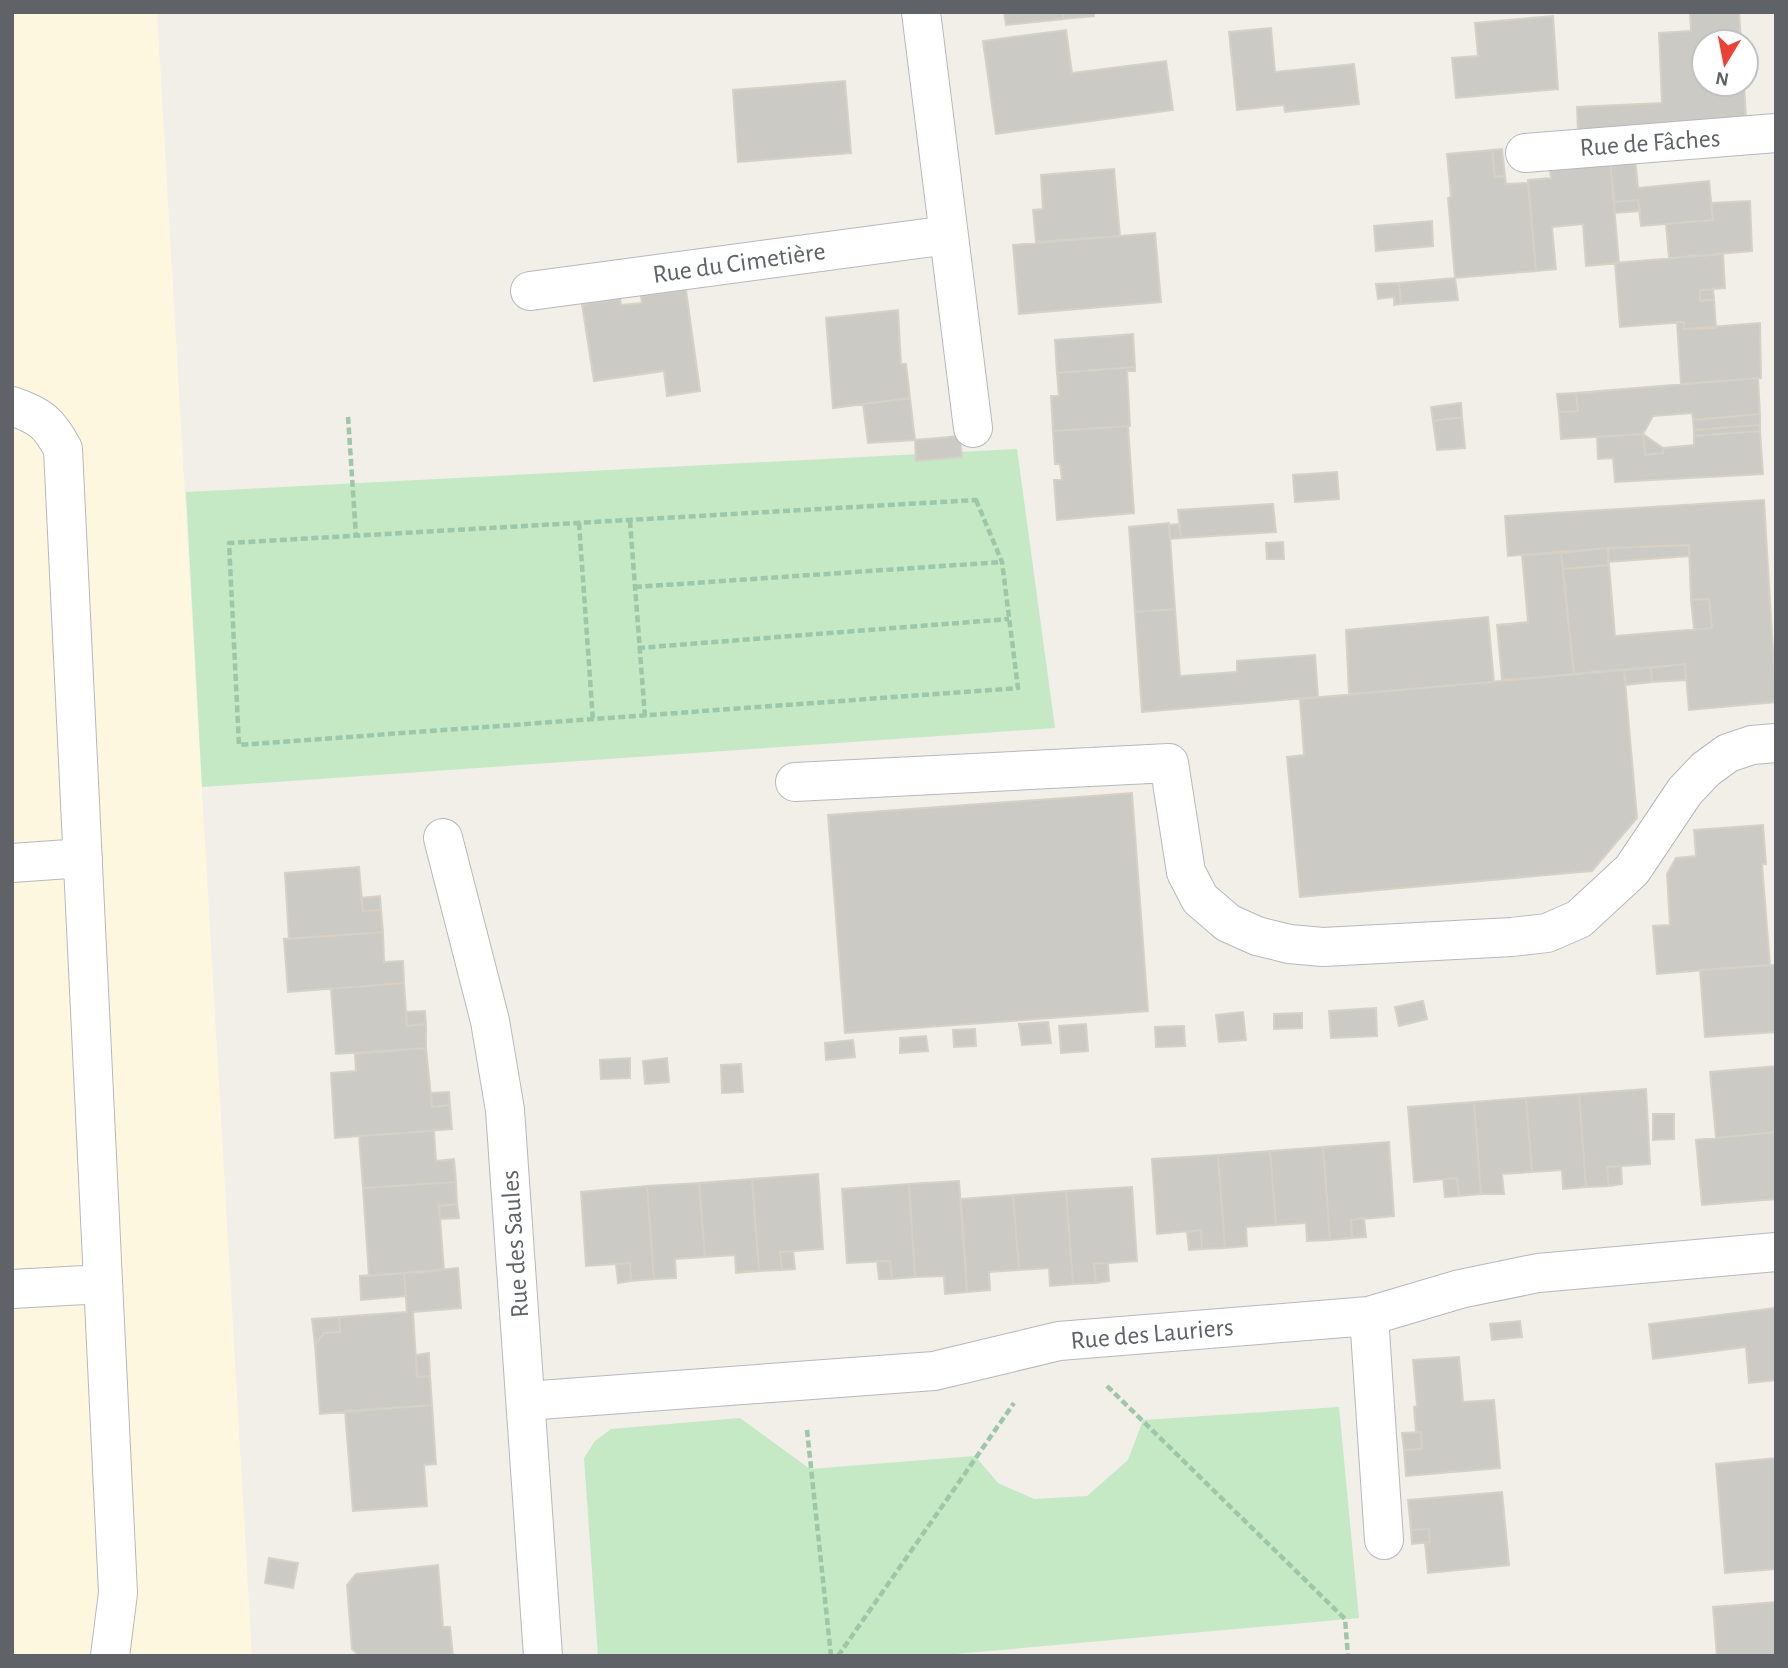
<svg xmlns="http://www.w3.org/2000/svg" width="1788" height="1668" font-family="'Alegreya Sans',sans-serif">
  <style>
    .commercial { fill: #fef7e0 }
    .green { fill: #c5e8c5 }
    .building { fill: #cccac5; stroke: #d6d1c6; stroke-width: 2 }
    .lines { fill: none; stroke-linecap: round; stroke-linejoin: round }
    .minor-casing { stroke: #b5b8bc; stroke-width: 40 }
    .path { stroke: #9cc7a9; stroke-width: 4.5; stroke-dasharray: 7 3.5; stroke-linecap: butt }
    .minor { stroke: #fff; stroke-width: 38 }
    .labels { text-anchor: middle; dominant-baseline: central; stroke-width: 6; stroke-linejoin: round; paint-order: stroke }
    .street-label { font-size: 26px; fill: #5f6368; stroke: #fff }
  </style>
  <rect width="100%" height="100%" fill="#f1efe8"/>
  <!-- commercial -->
  <path class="commercial" d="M12,12H157L252,1656H12Z"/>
  <!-- green -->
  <path class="green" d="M1017,449L1055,728L202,787L186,492Z
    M1339,1407L1359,1618L933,1656H598L584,1458L595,1441L611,1429L740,1418L810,1469L975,1456L998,1483L1034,1499L1087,1496L1128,1460L1143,1420Z"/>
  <!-- building -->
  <path class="building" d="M1004,12H1063V19L1006,25Z
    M1063,12H1094V16L1063,19Z
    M1690,12H1739L1741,42H1704V84H1744L1746,118L1578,131L1577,107L1662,103L1659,33L1691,31Z
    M1553,16L1558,89L1456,98L1452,58L1478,56L1475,23Z
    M1271,28L1275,72L1354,64L1359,104L1285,112L1284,105L1237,110L1229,32Z
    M1066,30L1072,73L1166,61L1173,110L996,134L983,41Z
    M845,81L851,153L738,162L733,90Z
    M1502,149L1505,176L1495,177L1492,150Z
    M1492,150L1495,177L1505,176L1506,184L1528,183L1536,271L1455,278L1448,198L1451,197L1447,154Z
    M1635,157L1638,188L1709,181L1713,220L1641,226L1638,200L1614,202L1610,159Z
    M1610,159L1619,263L1586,266L1583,224L1552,227L1556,269L1536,271L1528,180L1551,178L1549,164Z
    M1114,169L1120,236L1036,242L1033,210L1043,209L1041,175Z
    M1638,200L1640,211L1615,213L1614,202Z
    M1750,201L1752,251L1669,258L1666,224L1713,220L1711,203Z
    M1432,221L1433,246L1376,251L1374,226Z
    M1155,233L1161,302L1019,314L1013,245Z
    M1723,254L1725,288L1700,290V301L1714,299L1716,328L1684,329V322L1620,327L1615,263Z
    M1455,278L1458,300L1401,304L1399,283Z
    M1399,283L1401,304L1394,305V297L1378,299L1376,284Z
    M1713,289L1714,299L1700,301V290Z
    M686,290L700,391L667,396L664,371L594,381L582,304L620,299L621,305L642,303L641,296Z
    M898,310L901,364H906L910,398L833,408L826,318Z
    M1677,322H1684V329L1760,323L1761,378L1681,384Z
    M1133,334L1135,367L1057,373L1055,340Z
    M1135,367V371H1127L1130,426L1053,431L1051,396H1059L1057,373Z
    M1758,378L1760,414L1693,420L1692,413L1653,416L1643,434L1561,439L1559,412L1578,411L1576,393Z
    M1576,393L1578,411L1559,412L1557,394Z
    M910,398L915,440L868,443L863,404Z
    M1461,403L1462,417L1433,421L1431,407Z
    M1760,414V425L1694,430L1693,420Z
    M1462,417L1465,448L1437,450L1433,421Z
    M1760,425V431L1694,436V430Z
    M1128,426L1134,513L1057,520L1054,480H1062L1060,464H1055L1053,431Z
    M1760,431L1763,474L1615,482L1613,458L1598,459L1597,437L1643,434L1645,455L1663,453V448L1694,445V436Z
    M1643,434L1663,448V453L1645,455Z
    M960,436L962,457L916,461L915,440Z
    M1337,472L1339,499L1295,502L1293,475Z
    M1764,500L1776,702L1689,710L1685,664L1574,674L1563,569L1609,565L1615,636L1712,628L1709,599L1691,600L1689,545L1608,548L1508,556L1505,516Z
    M1273,504L1276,532L1181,538L1178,510Z
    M1169,523L1175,609L1135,612L1129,527Z
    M1179,524L1181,538L1170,539L1169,525Z
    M1283,542L1284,559H1267L1266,543Z
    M1689,545V556L1608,562V548Z
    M1608,548L1609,565L1563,569L1561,553Z
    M1561,553L1574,674L1502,680L1497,625L1528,622L1522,555Z
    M1709,599L1712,628L1694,629L1691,600Z
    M1175,609L1180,676L1237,672V661L1315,655L1318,697L1142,712L1135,612Z
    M1488,617L1494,682L1349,694L1346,630Z
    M1685,664L1686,680L1652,682L1651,668Z
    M1651,668L1652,682L1626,685L1624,670Z
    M1624,670L1637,818L1592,871L1300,897L1287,757L1304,755L1300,699Z
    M1132,793L1148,1011L845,1033L828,815Z
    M1763,825L1766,864H1762L1770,965L1657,974L1653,926L1670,925L1667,874L1676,858L1696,856L1694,830Z
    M359,867L363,911L381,910L383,932L289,939L285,873Z
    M380,896L381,910L363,911L361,898Z
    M383,932L384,962L403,961L404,983L288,992L284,939Z
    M1770,965H1776V1032L1705,1037L1700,970Z
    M404,983L407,1026L426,1024V1048L336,1054L331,989Z
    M1423,1001L1427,1019L1399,1026L1395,1007Z
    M1376,1008L1377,1036L1331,1038L1329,1011Z
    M425,1011L426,1024L407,1026L406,1012Z
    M1243,1012L1246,1040L1219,1042L1216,1015Z
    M1302,1013V1028L1274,1029V1014Z
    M1048,1022L1051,1043L1022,1045L1019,1024Z
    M1086,1024L1088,1051L1061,1053L1059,1026Z
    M1184,1026L1185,1046L1156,1047L1155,1027Z
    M975,1029L976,1046L954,1047L953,1030Z
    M926,1036L928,1051L900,1053V1038Z
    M853,1040L855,1057L826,1060L825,1043Z
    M426,1048L432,1107L450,1105L452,1129L335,1138L331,1073L356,1071L355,1054Z
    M630,1058V1078L601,1079L600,1060Z
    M667,1058L669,1082L645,1084L643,1061Z
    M741,1064L743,1092L722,1093L721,1065Z
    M1776,1066V1132L1716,1138L1710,1072Z
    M1646,1089L1650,1164L1607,1167L1609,1186L1586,1187L1579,1094Z
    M449,1092L450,1105L432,1107L431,1093Z
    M1579,1094L1586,1187L1563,1189L1562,1170L1532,1172L1526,1098Z
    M1526,1098L1532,1172L1502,1174L1504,1194H1481L1474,1102Z
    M1474,1102L1481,1194L1459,1196L1457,1178L1414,1182L1408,1107Z
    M1653,1114H1674V1139L1653,1140Z
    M434,1131L436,1161L454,1159L456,1182L363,1188L359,1136Z
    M1776,1132V1199L1702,1205L1696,1140Z
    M1389,1142L1394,1216L1351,1220L1352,1238L1330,1240L1323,1147Z
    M1323,1147L1330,1240L1307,1241L1306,1223L1276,1225L1270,1151Z
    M1270,1151L1276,1225L1246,1227L1247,1246L1225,1248L1218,1155Z
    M1218,1155L1225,1248L1202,1249L1201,1230L1157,1234L1152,1159Z
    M1621,1166L1622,1184L1609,1186L1607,1167Z
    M818,1174L823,1249L780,1252L782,1270L759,1271L752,1179Z
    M1457,1178L1459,1196L1445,1197L1443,1179Z
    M752,1179L759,1271L736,1273L735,1255L705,1257L699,1183Z
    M959,1181L967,1292L945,1294L944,1276L915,1277L909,1184Z
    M456,1182L457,1204L439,1206L444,1270L369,1276L363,1188Z
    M699,1183L705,1257L675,1259L676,1278L654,1279L647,1186Z
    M909,1184L915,1277L892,1279L890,1261L847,1263L842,1189Z
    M647,1186L654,1279L631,1281L630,1263L586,1266L581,1192Z
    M1132,1187L1137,1261L1094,1264L1096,1283L1073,1284L1066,1191Z
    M1066,1191L1073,1284L1050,1286L1049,1268L1019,1270L1013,1195Z
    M1013,1195L1019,1270L989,1272L990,1290L967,1292L961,1199Z
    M457,1204L459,1218L440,1219L439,1206Z
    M1364,1218L1366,1237L1352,1238L1351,1220Z
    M1201,1230L1202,1249L1189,1250L1187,1232Z
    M793,1251L795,1269L782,1270L780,1252Z
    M877,1261H890L892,1279H879Z
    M630,1263L631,1281L618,1283L616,1264Z
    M1108,1263L1109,1281L1096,1283L1094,1264Z
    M458,1268L461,1308L413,1312L417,1377L430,1376L432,1405L320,1414L315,1345L324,1333L340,1332L339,1317L407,1312L404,1273Z
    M404,1273L406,1296L361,1300L360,1276Z
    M1776,1308V1380L1749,1383L1746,1347L1653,1359L1649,1324Z
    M339,1317L340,1332L324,1333L315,1345L312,1319Z
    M1520,1321L1522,1337L1492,1340L1490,1324Z
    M429,1353L430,1376L417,1377L416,1355Z
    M1459,1357L1463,1402L1494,1400L1500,1468L1406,1476L1404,1450L1422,1449L1421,1432H1416L1414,1407L1417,1406L1413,1360Z
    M432,1405L436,1464L424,1465L427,1506L353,1511L345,1411Z
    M1421,1432L1422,1449L1404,1450L1402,1433Z
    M1776,1458V1569L1725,1573L1716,1464Z
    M1502,1492L1509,1565L1428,1573L1425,1543L1430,1542L1429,1529L1411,1530L1408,1500Z
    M1429,1529L1430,1542L1412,1544L1411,1530Z
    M269,1558L298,1563L293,1588L265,1583Z
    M438,1565L443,1627H450L453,1656H359L352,1649L347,1585L356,1574Z
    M1776,1602V1656H1717L1713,1607Z"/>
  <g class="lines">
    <!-- minor casing -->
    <g class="minor-casing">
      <path id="minor" d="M921,12L973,428
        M1525,153L1776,133
        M530,291L948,235
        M12,406C41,416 49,423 63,449L118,1593L110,1656
        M795,782L1169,763L1186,872L1200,899L1228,923L1257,936L1289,944L1323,947L1512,937L1547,933L1579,919L1632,870L1685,791L1706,769L1728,753L1752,745L1776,743
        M443,838L490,1021L505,1110L543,1656
        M12,863L83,858
        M12,1289L103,1284
        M1369,1316L1384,1540
        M526,1401L934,1371L1059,1341L1369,1316L1460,1289L1538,1273L1776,1252"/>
    </g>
    <!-- path -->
    <path class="path" d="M348,417L356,536
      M976,500L1002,562L1018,688L239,745L229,543Z
      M630,521L645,717
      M579,523L593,721
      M635,587L1002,562
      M638,648L1009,619
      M1107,1386L1345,1619L1348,1656
      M807,1430L831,1656
      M838,1656L1014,1403"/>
    <!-- minor -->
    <use href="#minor" class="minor"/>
  </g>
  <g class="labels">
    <!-- street labels -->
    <g class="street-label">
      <text transform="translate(1650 143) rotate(-4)">Rue de Fâches</text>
      <text transform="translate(739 263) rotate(-8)">Rue du Cimetière</text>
      <text transform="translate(515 1244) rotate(-94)">Rue des Saules</text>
      <text transform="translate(1152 1334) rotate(-5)">Rue des Lauriers</text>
    </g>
  </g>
  <!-- border -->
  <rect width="1788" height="1668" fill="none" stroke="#5f6368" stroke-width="28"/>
  <!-- north arrow -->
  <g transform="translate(1725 63) rotate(190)"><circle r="33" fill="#ffffff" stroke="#bfc1c3" stroke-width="2"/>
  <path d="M0-5L12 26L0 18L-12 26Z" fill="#ea4335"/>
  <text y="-10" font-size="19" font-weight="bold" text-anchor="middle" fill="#5f6368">N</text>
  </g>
</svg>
